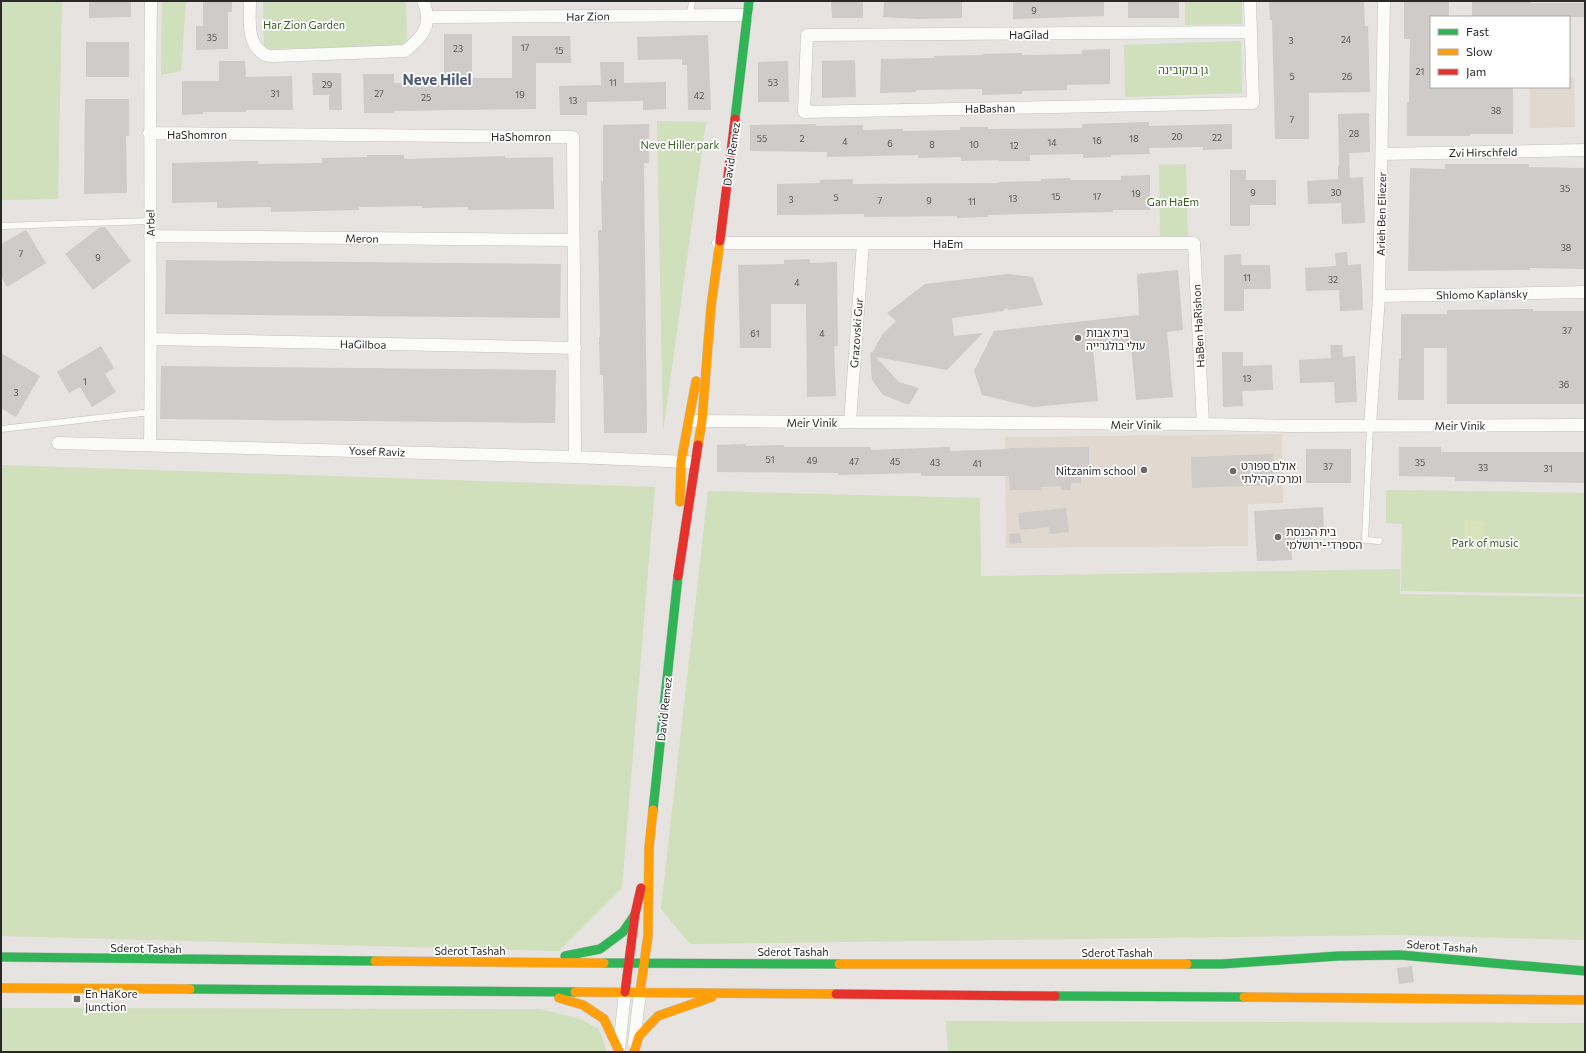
<svg xmlns="http://www.w3.org/2000/svg" width="1586" height="1053" font-family="Commissioner,'Noto Sans Hebrew',sans-serif">
  <style>
    .education { fill: #e1d8cf }
    .green { fill: #d0dfbc }
    .pitch { fill: #dae2ba }
    .building { fill: #cecbc9 }
    .lines { fill: none; stroke-linecap: round; stroke-linejoin: round }
    .lane-casing { stroke: #c1c1c1; stroke-width: 7 }
    .street-casing { stroke: #c1c1c1; stroke-width: 13 }
    .fast-casing { stroke: #c1c1c1; stroke-width: 10 }
    .slow-casing { stroke: #c1c1c1; stroke-width: 10 }
    .jam-casing { stroke: #c1c1c1; stroke-width: 10 }
    .lane { stroke: #fbfbfa; stroke-width: 6 }
    .street { stroke: #fbfbfa; stroke-width: 12 }
    .fast { stroke: #30b455; stroke-width: 9 }
    .slow { stroke: #ff9f0a; stroke-width: 9 }
    .jam { stroke: #e5322d; stroke-width: 9 }
    .poi-dot { fill: #6c6a69; stroke: #fff; stroke-width: 1.5 }
    .labels { text-anchor: middle; dominant-baseline: central; stroke-width: 3.5; stroke-linejoin: round; paint-order: stroke }
    .number-label { font-size: 9px; fill: #535252 }
    .street-label { font-size: 11px; fill: #292929; stroke: #fff }
    .park-label { font-size: 11px; fill: #385e21; stroke: #fff }
    .poi-label { font-size: 11px; fill: #292929; stroke: #fff; text-anchor: start }
    .district-label { font-size: 15px; font-weight: bold; fill: #4f5c75; stroke: #fff }
  </style>
  <rect width="100%" height="100%" fill="#e7e3e0"/>
  <!-- education -->
  <path class="education" d="M1569,77H1574L1575,127L1530,128V87H1569Z
    M1282,434L1283,503L1248,504V546L1006,548L1005,437Z"/>
  <!-- green -->
  <path class="green" d="M1,1H62L58,199L1,200Z
    M162,1H186L181,71L161,75Z
    M263,1H406L407,46L264,49Z
    M1185,1H1242V24L1185,25Z
    M1241,41L1242,93L1125,97L1124,45Z
    M657,121L706,122L663,432Z
    M1186,164L1188,239L1160,237L1159,165Z
    M1,465L655,487L622,888L559,951L1,936Z
    M1386,490L1585,493V594L1401,591L1402,524L1386,523Z
    M708,491L980,498L981,576L1400,569V594L1585,597V940L1397,935L690,944L661,909Z
    M1,1008L540,1009L580,1019L599,1029L607,1052H1Z
    M946,1021L1585,1023V1052H948Z"/>
  <!-- pitch -->
  <path class="pitch" d="M1465,520L1485,521L1483,547H1464Z"/>
  <!-- building -->
  <path class="building" d="M89,1H131V17L89,18Z
    M203,1H232V12H228V49L196,50V26H203Z
    M831,1H863V18H832Z
    M884,1H962V18L918,19L883,17Z
    M1013,1H1104V16L1013,19Z
    M1128,1H1179V18H1128Z
    M1269,1H1364L1365,26H1368L1370,92L1309,93V139H1275L1272,20H1270Z
    M1404,1H1449V17H1431V87H1513V134H1470V136H1407V102H1409L1410,39H1404Z
    M1506,1L1531,2V3H1585V17H1472V2Z
    M444,34H472V78H512V36H570L571,63H536V109L394,111V113H364L363,74H394V83L444,82Z
    M708,35L711,110H688L687,65H682V59L638,60L637,37Z
    M86,42H129V77H86Z
    M1110,49V84L1067,85V90L1022,91V94L982,95V89L916,90V92L880,93L881,59L934,58V56L982,55V54L1022,53V55L1082,54V50Z
    M855,60L856,97L822,98V61Z
    M219,61H245L246,77L292,76L293,110H246V112H203V114L182,115V81H219Z
    M788,61L789,102H758V62Z
    M600,62H624V83L666,82V109L643,110V101L587,102V115H560L559,86L601,85Z
    M312,73H341L342,110H329V95H313Z
    M85,99H129V136H126L127,193L84,194Z
    M1369,113L1370,152L1349,153L1350,178L1363,177L1365,223L1342,224L1341,203L1308,204L1307,181L1338,179V166H1339L1338,114Z
    M1149,122V126L1232,124V149L1203,150V147L1149,148L1150,154L1111,155V157L1083,158V154L1030,155V161H999V160L961,161V157L918,158V155L827,157V152L750,151V125L816,124V126L863,125V130L903,129V131L960,130V127H988V129L1082,128V124Z
    M649,124V163H644L647,433H604L603,375H600L599,337H600L598,230H602L601,181H603V125Z
    M367,155H404V159L505,156V158L553,157L554,209L468,210V207L422,208V206L359,207V210L271,212V207L217,208V202L172,203V163L258,161V164L322,163V158L367,157Z
    M1445,164H1529V167L1585,168V269L1530,268V270L1408,271L1410,168L1445,169Z
    M1230,170H1246V180H1276V205H1250V226H1230Z
    M1150,175V210H1113V212L988,215V217L957,218V216L864,217V214L777,215V184L820,183V180L853,179V184L998,183V182L1041,181V179L1070,178L1071,180H1121V176Z
    M100,227H105L131,261L93,290L65,254Z
    M26,230L46,263L7,287L1,276V244Z
    M1347,252L1348,265L1361,264L1363,310L1340,311L1339,290L1306,291L1305,268L1336,266L1335,253Z
    M1241,254V265H1270L1271,289H1244V311H1224V255Z
    M810,259V263L837,262L838,346H834L836,396L807,397L806,304H771V348H740L738,265L784,264V260Z
    M166,260L561,264L560,318L165,314Z
    M1178,270L1183,330L1167,332L1173,397L1136,400L1131,345L1093,348L1098,401L1033,407L982,395L974,371L994,331L1139,315L1137,274Z
    M1008,274L1033,277L1043,305L1009,310L1006,308L1003,311L952,318L954,336L983,333L947,370L876,357L899,382L919,388L909,405L883,395L872,380L870,351L872,353L882,335L896,321L887,313L925,284Z
    M1533,309V311H1585V404H1447V348H1424V400H1398L1399,359H1401V314H1447V310Z
    M1330,345H1342L1343,357L1355,356L1357,402L1335,403L1334,382L1300,383L1299,360L1331,358Z
    M101,346L114,368L105,374L116,392L92,407L80,387L69,393L57,372Z
    M1222,352H1243V366L1272,365L1273,390L1242,391L1243,406L1223,407Z
    M1,353L40,376L16,417L1,408Z
    M161,366L556,370L555,423L160,419Z
    M746,444V446L784,445V447H871V450L950,447V451L1009,449V448L1089,447V472H1081V483H1071V490H1061V486L1041,487V490H1010L1009,476H921V473L838,475V473L717,472V445Z
    M1399,447H1441V452H1585V483L1455,481V477L1399,476Z
    M1306,449H1351V483H1306Z
    M1273,454L1274,485L1192,488L1191,457Z
    M1323,507L1324,532L1311,533L1312,539L1291,540L1292,560L1257,561L1254,511Z
    M1066,508L1069,532L1050,534L1049,527L1020,530L1018,513Z
    M1020,533L1022,543L1010,544L1009,534Z
    M1412,966L1414,982L1399,984L1397,968Z"/>
  <g class="lines">
    <!-- lane casing -->
    <g class="lane-casing">
      <path id="lane" d="M690,15L692,1
        M1,226L150,221
        M1370,426L1365,540L1379,541
        M1,429L151,412"/>
    </g>
    <!-- street casing -->
    <g class="street-casing">
      <path id="street" d="M250,1C250,17 246,44 264,54C266,56 271,56 273,56L405,51C424,36 433,25 423,1
        M1250,1L1253,103L804,112L807,35L1251,32
        M428,17L747,15
        M149,133L573,137L575,457
        M1382,154L1585,150
        M150,236L574,240
        M718,243H1194L1203,424
        M1379,296L1585,292
        M152,339L575,348
        M695,421L1203,424L1288,426L1585,425
        M850,422L863,243
        M1370,426L1379,296L1384,1
        M58,443L575,457L688,462
        M150,445C152,297 149,149 151,1
        M634,1043L640,992
        M619,1049L625,992"/>
    </g>
    <!-- fast casing -->
    <g class="fast-casing">
      <path id="fast" d="M735,119L749,1
        M653,810L678,576
        M565,956L600,949L623,932L634,916
        M1,957L375,961
        M604,963L839,964
        M1187,964H1222L1338,956L1400,955L1585,971
        M190,989L575,992
        M1055,996L1244,997"/>
    </g>
    <!-- slow casing -->
    <g class="slow-casing">
      <path id="slow" d="M698,445L702,421L711,307L720,241
        M680,502L681,462L696,381
        M375,961L604,963
        M839,964H1187
        M1,988L190,989
        M575,992L836,994
        M640,992L648,936L649,848L653,810
        M1244,997L1585,1000
        M559,998L583,1005L604,1019L619,1051
        M634,1052L639,1036L658,1016L712,997"/>
    </g>
    <!-- jam casing -->
    <g class="jam-casing">
      <path id="jam" d="M720,241L735,119
        M678,576L698,445
        M625,992L635,914L641,888
        M836,994L1055,996"/>
    </g>
    <!-- lane -->
    <use href="#lane" class="lane"/>
    <!-- street -->
    <use href="#street" class="street"/>
    <!-- fast -->
    <use href="#fast" class="fast"/>
    <!-- slow -->
    <use href="#slow" class="slow"/>
    <!-- jam -->
    <use href="#jam" class="jam"/>
  </g>
  <!-- markers -->
  <g class="poi-dot">
    <circle cx="1078" cy="338" r="4"/>
    <circle cx="1144" cy="470" r="4"/>
    <circle cx="1233" cy="471" r="4"/>
    <circle cx="1278" cy="537" r="4"/>
    <rect x="73" y="995" width="8" height="8" rx="2"/>
  </g>
  <g class="labels">
    <!-- number labels -->
    <g class="number-label">
      <text x="1034" y="10">9</text>
      <text x="212" y="37">35</text>
      <text x="1346" y="39">24</text>
      <text x="1291" y="40">3</text>
      <text x="525" y="47">17</text>
      <text x="458" y="48">23</text>
      <text x="559" y="50">15</text>
      <text x="1420" y="71">21</text>
      <text x="1292" y="76">5</text>
      <text x="1347" y="76">26</text>
      <text x="613" y="82">11</text>
      <text x="773" y="82">53</text>
      <text x="327" y="84">29</text>
      <text x="275" y="93">31</text>
      <text x="379" y="93">27</text>
      <text x="520" y="94">19</text>
      <text x="699" y="95">42</text>
      <text x="426" y="97">25</text>
      <text x="573" y="100">13</text>
      <text x="1496" y="110">38</text>
      <text x="1292" y="119">7</text>
      <text x="1354" y="133">28</text>
      <text x="1177" y="136">20</text>
      <text x="1217" y="137">22</text>
      <text x="762" y="138">55</text>
      <text x="802" y="138">2</text>
      <text x="1134" y="138">18</text>
      <text x="1097" y="140">16</text>
      <text x="845" y="141">4</text>
      <text x="1052" y="142">14</text>
      <text x="890" y="143">6</text>
      <text x="932" y="144">8</text>
      <text x="974" y="144">10</text>
      <text x="1014" y="145">12</text>
      <text x="1565" y="188">35</text>
      <text x="1253" y="192">9</text>
      <text x="1336" y="192">30</text>
      <text x="1136" y="193">19</text>
      <text x="1056" y="196">15</text>
      <text x="1097" y="196">17</text>
      <text x="836" y="197">5</text>
      <text x="1013" y="198">13</text>
      <text x="791" y="199">3</text>
      <text x="880" y="200">7</text>
      <text x="929" y="200">9</text>
      <text x="972" y="201">11</text>
      <text x="1566" y="247">38</text>
      <text x="21" y="253">7</text>
      <text x="98" y="257">9</text>
      <text x="1247" y="277">11</text>
      <text x="1333" y="279">32</text>
      <text x="797" y="282">4</text>
      <text x="1567" y="330">37</text>
      <text x="755" y="333">61</text>
      <text x="822" y="333">4</text>
      <text x="1247" y="378">13</text>
      <text x="85" y="381">1</text>
      <text x="1564" y="384">36</text>
      <text x="16" y="392">3</text>
      <text x="770" y="459">51</text>
      <text x="812" y="460">49</text>
      <text x="854" y="461">47</text>
      <text x="895" y="461">45</text>
      <text x="935" y="462">43</text>
      <text x="1420" y="462">35</text>
      <text x="977" y="463">41</text>
      <text x="1328" y="466">37</text>
      <text x="1483" y="467">33</text>
      <text x="1548" y="468">31</text>
    </g>
    <!-- street labels -->
    <g class="street-label">
      <text transform="translate(588 16) rotate(-1)">Har Zion</text>
      <text x="1029" y="34">HaGilad</text>
      <text transform="translate(990 108) rotate(-1)">HaBashan</text>
      <text x="197" y="134">HaShomron</text>
      <text x="521" y="136">HaShomron</text>
      <text transform="translate(1483 152) rotate(-1)">Zvi Hirschfeld</text>
      <text transform="translate(731 154) rotate(-82)">David Remez</text>
      <text transform="translate(1381 214) rotate(-89)">Arieh Ben Eliezer</text>
      <text transform="translate(150 223) rotate(-91)">Arbel</text>
      <text transform="translate(362 238) rotate(1)">Meron</text>
      <text x="948" y="243">HaEm</text>
      <text transform="translate(1482 294) rotate(-1)">Shlomo Kaplansky</text>
      <text transform="translate(1198 326) rotate(-93)">HaBen HaRishon</text>
      <text transform="translate(856 333) rotate(-86)">Grazovski Gur</text>
      <text transform="translate(363 344) rotate(1)">HaGilboa</text>
      <text x="812" y="422">Meir Vinik</text>
      <text x="1136" y="424">Meir Vinik</text>
      <text x="1460" y="425">Meir Vinik</text>
      <text transform="translate(377 451) rotate(2)">Yosef Raviz</text>
      <text transform="translate(664 709) rotate(-84)">David Remez</text>
      <text transform="translate(1442 946) rotate(4)">Sderot Tashah</text>
      <text transform="translate(146 948) rotate(1)">Sderot Tashah</text>
      <text x="470" y="950">Sderot Tashah</text>
      <text x="793" y="951">Sderot Tashah</text>
      <text x="1117" y="952">Sderot Tashah</text>
    </g>
    <!-- park labels -->
    <g class="park-label">
      <text x="304" y="24">Har Zion Garden</text>
      <text x="1183" y="69">גן בוקובינה</text>
      <text x="680" y="144">Neve Hiller park</text>
      <text x="1173" y="201">Gan HaEm</text>
      <text x="1485" y="542">Park of music</text>
    </g>
    <!-- poi labels -->
    <g class="poi-label">
      <text x="1086" y="332">בית אבות<tspan x="1086" dy="13">עולי בולגרייה</tspan></text>
      <text x="1241" y="465">אולם ספורט<tspan x="1241" dy="13">ומרכז קהילתי</tspan></text>
      <text x="1136" y="470" text-anchor="end">Nitzanim school</text>
      <text x="1286" y="531">בית הכנסת<tspan x="1286" dy="13">הספרדי-ירושלמי</tspan></text>
      <text x="85" y="993">En HaKore<tspan x="85" dy="13">Junction</tspan></text>
    </g>
    <!-- district labels -->
    <g class="district-label">
      <text x="437" y="79">Neve Hilel</text>
    </g>
  </g>
  <!-- border -->
  <rect width="1586" height="1053" fill="none" stroke="#292929" stroke-width="4"/>
  <!-- legend -->
  <rect x="1430" y="16" width="140" height="72" fill="#ffffff" stroke="#a9a9a9"/>
  <rect x="1438" y="29" width="20" height="6" fill="#30b455" stroke="#a9a9a9"/>
  <text x="1466" y="36" font-size="12" fill="#292929">Fast</text>
  <rect x="1438" y="49" width="20" height="6" fill="#ff9f0a" stroke="#a9a9a9"/>
  <text x="1466" y="56" font-size="12" fill="#292929">Slow</text>
  <rect x="1438" y="69" width="20" height="6" fill="#e5322d" stroke="#a9a9a9"/>
  <text x="1466" y="76" font-size="12" fill="#292929">Jam</text>
</svg>
